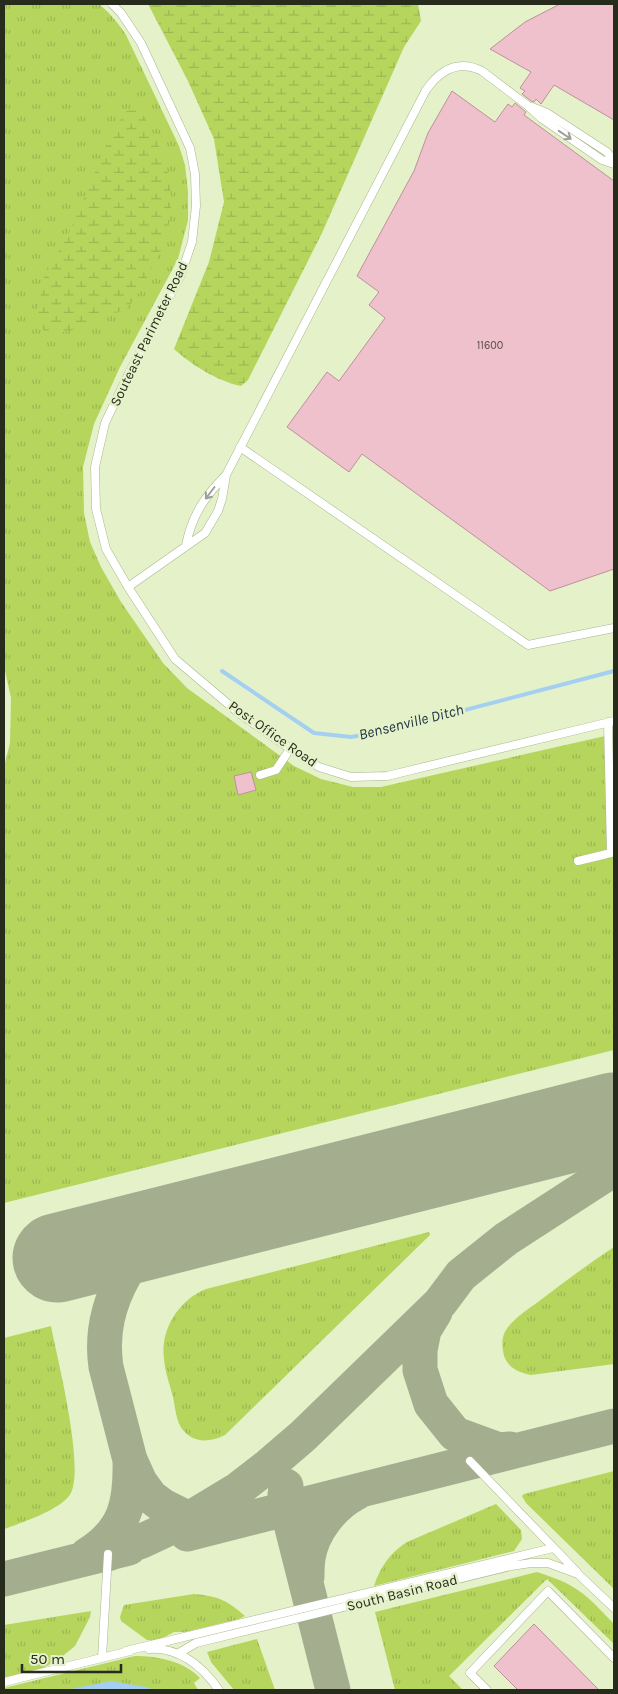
<svg xmlns="http://www.w3.org/2000/svg" width="618" height="1694" font-family="Karla,sans-serif">
  <style>
    .grass { fill: url(#grass-tufts) }
    .wetland { fill: url(#wetland-marsh) }
    .water { fill: #a5cff1 }
    .lines { fill: none; stroke-linecap: round; stroke-linejoin: round }
    .stream { stroke: #a5cff1; stroke-width: 4 }
    .taxiway { stroke: #a4ae8f; stroke-width: 35 }
    .runway { stroke: #a4ae8f; stroke-width: 89 }
    .building { fill: #efc1cc; stroke: #bd919c }
    .lane-casing { stroke: #a9b68f; stroke-width: 9 }
    .lane { stroke: #fff; stroke-width: 8 }
    .oneway { stroke: #9da099 }
    .labels { text-anchor: middle; dominant-baseline: central; stroke-width: 5; stroke-linejoin: round; paint-order: stroke }
    .number-label { font-size: 11px; fill: #585048 }
    .street-label { font-size: 14px; fill: #262b1c; stroke: #e4f1c9 }
    .water-label { font-size: 15px; font-style: italic; fill: #1b2f3f; stroke: #e4f1c9 }
  </style>
  <defs>
    <pattern id="grass-tufts" width="24" height="20" patternUnits="userSpaceOnUse" patternTransform="scale(1.25)"><rect width="24" height="20" fill="#b5d55d"/><path d="M3 7l-1-3M5 7V3M7 7l1-3M15 17l-1-3M17 17v-4M19 17l1-3" fill="none" stroke="#9cb750"/></pattern>
    <pattern id="wetland-marsh" width="20" height="14" patternUnits="userSpaceOnUse" patternTransform="scale(1.25)"><rect width="20" height="14" fill="#b5d55d"/><path d="M1 5h8M5 5V1M11 12h8M15 12V8" fill="none" stroke="#9cb750"/></pattern>
  </defs>
  <rect width="100%" height="100%" fill="#e4f1c9"/>
  <!-- grass -->
  <path class="grass" d="M4,4H99C110,13 118,23 126,35L179,146L185,165L188,192V220L178,259L120,367L94,424L83,467L84,513L90,542L101,567L121,602L163,663L187,688L294,766L321,779L353,787H381L614,734V1050L4,1203V767L10,743L11,698L4,666Z
    M429,1232L430,1235L225,1435C211,1442 194,1444 183,1430C176,1422 175,1406 173,1397C170,1385 165,1372 164,1359C160,1329 179,1300 206,1289Z
    M614,1247V1364L531,1375C519,1372 509,1369 504,1356C502,1347 501,1338 506,1330C514,1318 527,1310 538,1302C563,1283 588,1264 614,1247Z
    M51,1326C57,1358 87,1473 69,1496C57,1511 21,1523 4,1529V1338Z
    M614,1471V1589L526,1503L522,1496L524,1494Z
    M496,1504L521,1530L522,1539L514,1551L374,1586C380,1567 390,1553 407,1542Z
    M537,1572C549,1576 562,1580 573,1587C589,1596 601,1611 614,1624V1644L547,1579L449,1676L463,1690H395L375,1612Z
    M194,1594C217,1596 227,1600 245,1616L239,1619L185,1632H174L157,1641L147,1640L121,1621L120,1617L124,1605Z
    M91,1611L90,1617L75,1646L59,1659L43,1668L4,1678V1625Z
    M257,1639L275,1690H234L211,1662L207,1652Z
    M135,1656C157,1656 184,1661 200,1678L194,1683L198,1690H4V1688Z"/>
  <!-- wetland -->
  <path class="wetland" d="M148,4H418L421,21L404,47L322,233L248,380L241,386C217,381 192,365 174,349L209,262L224,202L214,139L188,81Z
    M140,110C178,170 183,220 145,281C139,291 133,305 122,311C114,314 104,313 96,315C90,317 86,323 81,326C69,334 57,332 44,331L37,314L44,277L68,235L112,132L126,111Z"/>
  <!-- water -->
  <path class="water" d="M111,1681L146,1687L155,1690H66Z"/>
  <g class="lines">
    <!-- stream -->
    <path class="stream" d="M222,671L314,733L351,737L381,732L614,671"/>
    <!-- taxiway -->
    <path class="taxiway" d="M171,1229C160,1237 141,1247 134,1257C130,1262 128,1269 125,1274C108,1304 101,1333 106,1367L130,1460L140,1482L151,1497L163,1506L189,1519L205,1523
      M435,1312L424,1330L420,1350V1370L431,1404L455,1434L499,1450L510,1449
      M286,1486L285,1495L287,1508L333,1690
      M187,1534L614,1426
      M108,1554L142,1541L189,1519L237,1490L268,1466L303,1436L440,1303L461,1275L506,1239L614,1169
      M87,1555C126,1531 131,1502 130,1460
      M307,1577C307,1571 307,1564 308,1558C312,1531 333,1505 356,1493
      M4,1579L129,1548"/>
    <!-- runway -->
    <path class="runway" d="M57,1258L614,1117"/>
  </g>
  <!-- building -->
  <path class="building" d="M560,4H614V120L554,85L541,104L536,99L534,102L531,101L522,94L525,91L520,88L531,72L490,49L525,22Z
    M452,91L495,122L508,104L512,107L515,103L526,112L524,115L614,181V569L550,591L362,454L349,472L287,427L327,372L339,381L385,318L369,305L379,292L357,276L414,171L428,133Z
    M251,772L256,790L238,795L234,776Z
    M534,1624L599,1690H518L494,1666Z"/>
  <g class="lines">
    <!-- lane casing -->
    <g class="lane-casing">
      <path id="lane" d="M112,4L121,13L141,43L190,148L195,174L196,206L192,242L180,277L129,373L105,423L95,467L96,509L106,549L128,587L175,659L240,714L283,744L319,767L351,777L387,776L614,721
        M532,107L547,113L607,152L614,161
        M240,447L528,645L614,628
        M186,545C192,515 205,496 226,475L426,90C440,70 458,59 482,71L527,105L541,118L602,160L614,164
        M128,587L205,533L218,511L222,499L226,475
        M260,775L276,770L290,749
        M578,861L611,853L608,722
        M470,1461L577,1572
        M149,1649C180,1647 202,1666 219,1690
        M126,1651L553,1548
        M179,1653L196,1643L511,1566L531,1563H548L578,1574L614,1608
        M102,1658L108,1554
        M4,1682L130,1651
        M487,1690L470,1673L548,1591L614,1658"/>
    </g>
    <!-- lane -->
    <use href="#lane" class="lane"/>
  </g>
  <!-- one-way arrows -->
  <defs><path id="oneway-shaft" d="M-6 0H5M1.5-3L5.5 0L1.5 3" fill="none" stroke-width="1.6" stroke-linecap="round" stroke-linejoin="round" transform="scale(1.25)"/></defs>
  <g class="oneway">
    <use href="#oneway-shaft" transform="translate(565 135) rotate(34)"/>
    <use href="#oneway-shaft" transform="translate(210 493) rotate(127)"/>
  </g>
  <g class="labels">
    <!-- number labels -->
    <g class="number-label">
      <text x="490" y="345">11600</text>
    </g>
    <!-- street labels -->
    <g class="street-label">
      <text transform="translate(149 334) rotate(-64)">Souteast Parimeter Road</text>
      <text transform="translate(273 734) rotate(35)">Post Office Road</text>
      <text transform="translate(402 1593) rotate(-14)">South Basin Road</text>
    </g>
    <!-- water labels -->
    <g class="water-label">
      <text transform="translate(411 722) rotate(-14)">Bensenville Ditch</text>
    </g>
  </g>
  <!-- border -->
  <rect width="618" height="1694" fill="none" stroke="#262b1c" stroke-width="10"/>
  <!-- scale -->
  <path d="M22 1664v8h99v-8" fill="none" stroke="#262b1c" stroke-width="2.5"/>
  <text x="30" y="1664" font-size="15" fill="#262b1c" stroke="#e4f1c9" stroke-width="4" paint-order="stroke">50 m</text>
</svg>
